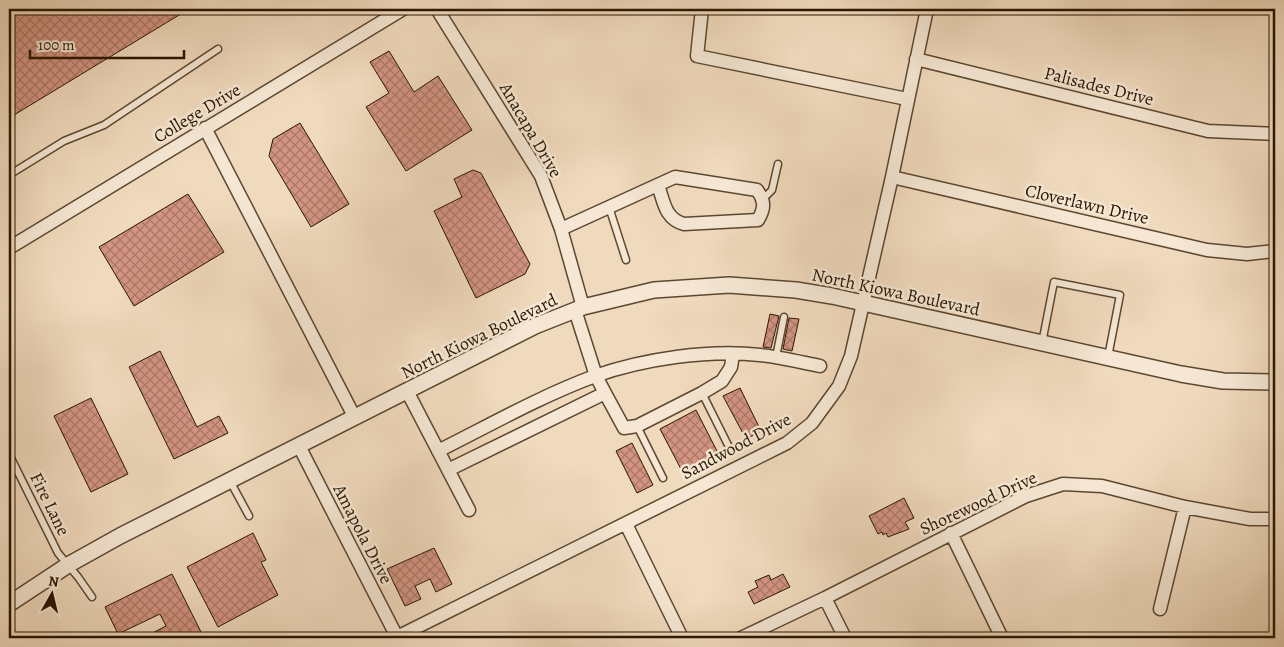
<svg xmlns="http://www.w3.org/2000/svg" width="1284" height="647" font-family="Alegreya,serif">
  <style>
    .building { fill: url(#building-cross-hatch); stroke: #2a1601 }
    .lines { fill: none; stroke-linecap: round; stroke-linejoin: round }
    .service-casing { stroke: #5c4730; stroke-width: 9 }
    .minor-casing { stroke: #5c4730; stroke-width: 15 }
    .tertiary-casing { stroke: #5c4730; stroke-width: 18 }
    .service { stroke: #f5e7d4; stroke-width: 6 }
    .minor { stroke: #f5e7d4; stroke-width: 12 }
    .tertiary { stroke: #f5e7d4; stroke-width: 15 }
    .labels { text-anchor: middle; dominant-baseline: central; stroke-width: 5; stroke-linejoin: round; paint-order: stroke }
    .street-label { font-size: 18px; fill: #2a1601; stroke: #f5e7d4 }
  </style>
  <defs>
    <pattern id="building-cross-hatch" width="8" height="8" patternUnits="userSpaceOnUse" patternTransform="scale(1.25)"><rect width="8" height="8" fill="#d39482"/><path d="M0 0l8 8M0 8l8-8" fill="none" stroke="#ab7868"/></pattern>
  </defs>
  <rect width="100%" height="100%" fill="#f0dabd"/>
  <filter id="stains"><feTurbulence type="fractalNoise" baseFrequency=".004" numOctaves="4"/><feColorMatrix values="0 0 0 0 .2 0 0 0 0 .09 0 0 0 0 .02 0 0 0 .5 -.17"/></filter>
  <radialGradient id="worn" r=".72"><stop offset=".6" stop-color="#630" stop-opacity="0"/><stop offset="1" stop-color="#630" stop-opacity=".3"/></radialGradient>
  <!-- building -->
  <path class="building" d="M9,9H189L9,118Z
    M389,51L414,92L438,76L472,130L406,171L366,107L389,93L370,62Z
    M300,123L349,204L311,227L269,156L273,139Z
    M473,170L481,173L530,264L525,274L476,298L434,211L462,197L454,179Z
    M188,194L224,252L134,306L99,247Z
    M770,314L779,316L771,348L763,347Z
    M789,318L799,319L792,351L783,349Z
    M160,351L197,427L219,416L228,433L174,459L129,367Z
    M740,388L761,431L746,439L723,396Z
    M91,398L128,474L91,492L54,416Z
    M696,410L718,453L682,471L660,429Z
    M632,443L653,485L637,493L616,451Z
    M904,498L914,518L905,522L909,529L888,537L886,533L883,535L882,532L878,534L869,516Z
    M253,533L266,560L261,562L278,595L218,627L187,567Z
    M434,548L452,584L436,592L430,579L415,586L421,599L405,606L387,569Z
    M172,574L202,634L193,638H143L166,626L160,614L118,634L105,607Z
    M783,574L790,587L754,604L748,592L758,587L755,581L769,575L771,580Z"/>
  <g class="lines">
    <!-- service casing -->
    <g class="service-casing">
      <path id="service" d="M9,175L64,141L104,125L218,49
        M763,199L772,190L778,164
        M609,207L626,260
        M1042,343L1054,282L1120,295L1108,357
        M776,357L784,317
        M702,393L728,445
        M637,426L663,478
        M9,454L58,553L78,577L92,597
        M230,481L249,516"/>
    </g>
    <!-- minor casing -->
    <g class="minor-casing">
      <path id="minor" d="M437,9L541,176L561,229L583,307
        M702,9L697,56L907,99
        M916,59L1208,131L1275,134
        M205,128L355,418
        M892,177L1207,250L1247,254L1275,251
        M561,229L675,177L757,190C765,201 765,208 758,220L684,224C665,219 664,202 658,185
        M9,248L403,9
        M407,391L469,510
        M605,393L624,428L637,426L702,393L722,381L731,367L733,354
        M299,446L397,637
        M438,451C490,425 541,396 595,376C643,359 710,349 760,355C780,357 800,362 820,366
        M448,470L605,393L596,376L575,310
        M626,524L682,638
        M951,533L1001,636
        M825,598L845,638
        M1160,609L1185,507
        M395,638L787,443L812,423L839,386L851,356L892,177L927,9
        M741,638L825,598L1026,496L1063,484L1102,486L1185,507L1250,519H1275"/>
    </g>
    <!-- tertiary casing -->
    <g class="tertiary-casing">
      <path id="tertiary" d="M9,604L68,565L120,536L535,326L583,307L654,290L729,285L796,290L832,296L1181,374L1223,381L1275,382"/>
    </g>
    <!-- service -->
    <use href="#service" class="service"/>
    <!-- minor -->
    <use href="#minor" class="minor"/>
    <!-- tertiary -->
    <use href="#tertiary" class="tertiary"/>
  </g>
  <g class="labels">
    <!-- street labels -->
    <g class="street-label">
      <text transform="translate(1099 86) rotate(14)">Palisades Drive</text>
      <text transform="translate(197 113) rotate(-31)">College Drive</text>
      <text transform="translate(531 130) rotate(60)">Anacapa Drive</text>
      <text transform="translate(1087 204) rotate(13)">Cloverlawn Drive</text>
      <text transform="translate(896 292) rotate(12)">North Kiowa Boulevard</text>
      <text transform="translate(479 336) rotate(-26)">North Kiowa Boulevard</text>
      <text transform="translate(736 446) rotate(-28)">Sandwood Drive</text>
      <text transform="translate(978 503) rotate(-25)">Shorewood Drive</text>
      <text transform="translate(50 504) rotate(64)">Fire Lane</text>
      <text transform="translate(363 534) rotate(63)">Amapola Drive</text>
    </g>
  </g>
  <!-- margin -->
  <rect width="1284" height="647" fill="none" stroke="#f0dabd" stroke-width="30"/>
  <rect x="10" y="10" width="1264" height="627" fill="none" stroke="#2a1601" stroke-width="2.5"/>
  <rect x="15" y="15" width="1254" height="617" fill="none" stroke="#2a1601"/>
  <!-- north arrow -->
  <g transform="translate(52 594) rotate(8)" stroke="#f5e7d4" stroke-width="4" paint-order="stroke">
  <path d="M0-4L9 19L0 12L-9 19Z" fill="#2a1601"/>
  <text y="-8" font-size="14" font-weight="bold" text-anchor="middle" fill="#2a1601">N</text>
  </g>
  <!-- scale -->
  <path d="M30 50v8h154v-8" fill="none" stroke="#2a1601" stroke-width="2.5"/>
  <text x="38" y="50" font-size="15" fill="#2a1601" stroke="#f5e7d4" stroke-width="4" paint-order="stroke">100 m</text>
  <rect width="100%" height="100%" filter="url(#stains)"/>
  <rect width="100%" height="100%" fill="url(#worn)"/>
</svg>
